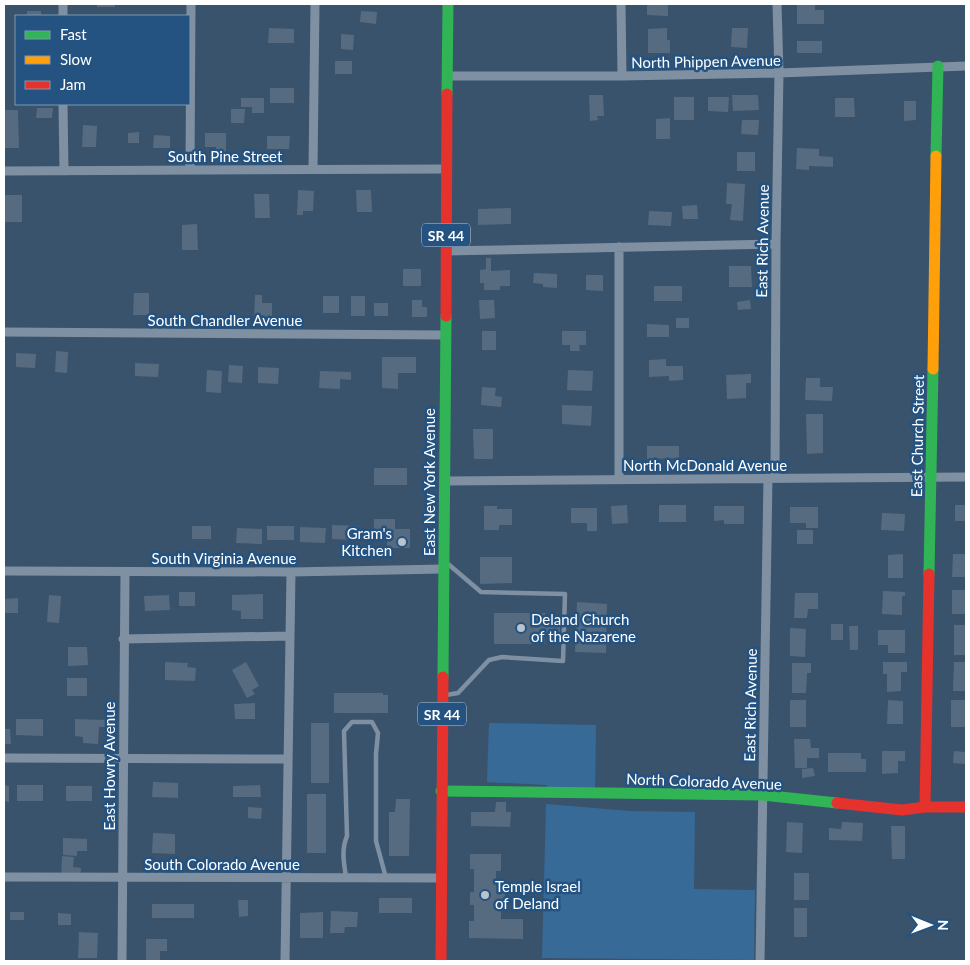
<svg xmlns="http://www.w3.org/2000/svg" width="970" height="965" font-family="Lato,sans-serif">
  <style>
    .green { fill: #386a98 }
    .building { fill: #566b7f }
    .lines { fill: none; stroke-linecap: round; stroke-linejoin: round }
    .lane { stroke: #7f90a2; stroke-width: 4.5 }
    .street { stroke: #7f90a2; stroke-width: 9 }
    .fast { stroke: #30b455; stroke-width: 11 }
    .slow { stroke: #ff9f0a; stroke-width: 11 }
    .jam { stroke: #e5322d; stroke-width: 11 }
    .poi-dot { fill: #bac3cc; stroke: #245381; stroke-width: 2 }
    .labels { text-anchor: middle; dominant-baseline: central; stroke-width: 5; stroke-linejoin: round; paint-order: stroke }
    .shield { fill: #245381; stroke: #bdcbd9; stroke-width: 1 }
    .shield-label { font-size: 14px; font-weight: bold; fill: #fff }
    .street-label { font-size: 15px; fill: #fff; stroke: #245381 }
    .poi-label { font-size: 15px; fill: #fff; stroke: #245381; text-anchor: start }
  </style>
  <rect width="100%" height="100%" fill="#39536c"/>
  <!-- green -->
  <path class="green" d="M489,723L596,725L595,797L547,794V785L487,782Z
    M546,804L630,811L695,812L694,889L755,890L754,960L542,958Z"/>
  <!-- building -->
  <path class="building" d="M97,4H115V7H97Z
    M647,4H668V16L647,15Z
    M797,4H815V10H824V24H797Z
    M27,11H41V16H27Z
    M361,11L377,12L376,24L360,22Z
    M269,28L294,29V43H268Z
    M667,28V40H670V53H648V29Z
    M732,28H748L747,48L731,47Z
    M341,34L354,35L353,50L341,49Z
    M797,41H822V53H797Z
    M335,61H352V74H335Z
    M270,88H294V103H270Z
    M589,95H603L604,116H597L598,120L590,121Z
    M732,95H758L759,110L733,111Z
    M674,97H694V120H674Z
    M708,97H729L728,112L708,111Z
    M241,98H264V113H252V107H241Z
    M835,98H854L855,117H835Z
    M904,101H916V120L904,121Z
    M37,108H53L52,118H36Z
    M231,109H245L244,123H231Z
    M4,110H18L19,148H5Z
    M670,118V139H656V119Z
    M742,120H759L758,135L741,134Z
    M83,125L97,126L96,147H82Z
    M139,132V143H128V133Z
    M205,133H226V152L216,153V147H205Z
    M154,135L170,136V148H153Z
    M267,136H290L289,149H267Z
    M797,148L819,149V156L833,157V167L809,166V170L796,169Z
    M737,152H755V171H737Z
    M727,183L745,184L743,221L730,220L732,204H726Z
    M298,190L314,191L313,211H303V215H297Z
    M356,190H371L372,212H357Z
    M254,194H269L270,218H255Z
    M4,195H22V222H4Z
    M697,205L698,219H683L682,206Z
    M511,208V224L478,225V209Z
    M649,211L672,212L671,226L648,225Z
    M197,224L198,250H182V225Z
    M486,258H491V271L510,270V286H500V290H484V283H480V270L486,269Z
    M729,266H751L752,287H729Z
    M403,269H421V286H403Z
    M534,273L557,274V288L543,287V284L533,283Z
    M586,275H603V291L586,290Z
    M654,286H682V301H654Z
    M134,293H149V315H133Z
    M255,295H262V303H272V318H254Z
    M323,296H339V313H323Z
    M351,296H365V316H351Z
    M412,300H422V307H427V317H412Z
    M479,300H494L495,318L480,319Z
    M750,300L751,309L738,310L737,302Z
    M374,303H388V316H374Z
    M676,318H689V328H676Z
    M647,324L669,325V337H647Z
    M482,331H496V350H482Z
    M562,331H586V345H579L580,351H570V345H562Z
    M56,351L68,352L67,373L55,372Z
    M16,353L36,354L35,368L16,367Z
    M382,357H416V373H398V389L382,388Z
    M666,359V366H683V380L669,381V376L649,377V360Z
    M135,363L159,364L158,377L135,376Z
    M229,365L243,366L242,383L228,382Z
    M258,367L279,368L278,384L258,383Z
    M207,370L222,371L221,393L206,392Z
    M568,370L593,371L592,391L567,390Z
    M320,371L351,372V380L340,379V389L319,388Z
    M751,374V383H746V398L727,399L726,375Z
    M806,378H820V387H833L832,401L805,400Z
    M482,387L496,388L495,396L502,397L501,407L481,405Z
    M562,405L592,406L591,426L562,424Z
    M806,414H823V453L807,454Z
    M473,429H493V459H474Z
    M647,446H679V458L647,459Z
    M374,468H407V485H374Z
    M627,505L628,523L612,524L611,506Z
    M659,505H686V522H659Z
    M955,505H966V521H955Z
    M484,506H497V509H512V525H499V530H484Z
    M714,506H744V524H724V520L714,521Z
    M790,507H818V528H806V523H790Z
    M571,508H597V531H587V523H571Z
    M882,513L905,514L904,531L881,530Z
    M374,519H395V529H410V548H387V532H374Z
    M332,525L358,526L357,540L332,539Z
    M192,526H211V539H192Z
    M267,526H294V540H267Z
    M300,527L326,528L325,543L300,542Z
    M237,528L262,529V544L236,543Z
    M797,530H813V544H797Z
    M903,554V578H888V555Z
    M953,554H966V577H952Z
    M480,557H512V583L480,584Z
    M952,590H966V614H952Z
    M883,591L905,592V596H902V615L882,614Z
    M179,592H195V606H179Z
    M795,593H818V609H808L807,618H794Z
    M263,594V619H241V611L232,610V595Z
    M49,595L61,596L59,623L47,622Z
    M169,595L170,610L145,611L144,596Z
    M18,598V613H4V599Z
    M577,602L607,604L606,653L575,652Z
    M494,613H545V622H560V634H545V644H494Z
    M831,624H843V640H831Z
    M954,625H966V655H954Z
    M849,626H858V650H850Z
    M790,628L806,629L805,657L790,656Z
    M878,630H905V653H888V645H878Z
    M68,647H87L88,665L68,666Z
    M165,662L188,663L187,667L196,668L195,681L165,680Z
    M246,662L259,686L252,690L255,694L247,698L232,670Z
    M883,662H907V672H901V691L887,692V674H883Z
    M954,662H966V691H953Z
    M792,663H811V673H807L806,693H792Z
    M67,678H87V696H67Z
    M334,693H383V695H388V713H334Z
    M790,700H806V727H790Z
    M888,700L903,701V724H887Z
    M951,700H966L965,727H951Z
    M255,703V719H235L234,704Z
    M16,719H43V736L16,735Z
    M75,719L106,720L105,727H99L98,744L83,743V737L75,736Z
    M311,723H329V783H311Z
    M4,729H10L11,744H4Z
    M794,739H810L811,748H819V758H807V768H795Z
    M882,751H905V761H898V773L882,774Z
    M954,751L965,752V764L953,763Z
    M828,753H861V759H866V772H828Z
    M813,768L815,776L802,778V769Z
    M153,782L178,783V798L152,797Z
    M4,785L9,786V802L4,801Z
    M17,785H43V801H17Z
    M260,785L261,797H233V786Z
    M66,786H92V801H66Z
    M307,794H326V853H307Z
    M396,799H410L409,856H389V812H395Z
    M496,802H506V812H511L510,827L471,826V812H495Z
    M248,807L262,808L261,819L248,818Z
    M787,822L803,823L802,853L786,852Z
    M842,822L863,823L862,841L829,840V828L841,829Z
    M891,826H905V859H892Z
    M153,833L175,834V854L152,853Z
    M63,838L87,839V851H77V856L63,855Z
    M470,854H501V871H496V886H502V892H505V909H501V919H523V939L469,938V921H474V905H470V892H474V869H470Z
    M62,856L74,857L73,867L81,868L80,879L61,878Z
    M794,873H809V900H794Z
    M379,898H412V913H379Z
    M238,900H248V916L239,917Z
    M152,904H194V918H152Z
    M794,908H807V937H794Z
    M331,911L358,912L357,927H345L344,933H330Z
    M10,912H24V920H10Z
    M323,912V938H300V913Z
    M58,913L71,914V925H58Z
    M79,932L98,933L97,958H78Z
    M146,939H167V951H160V961H146Z"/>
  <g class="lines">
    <!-- lane -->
    <path class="lane" d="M446,695L458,693L489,660L502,657L563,661L565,594L481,592L447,563
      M346,877C344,863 341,850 347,836L344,731L352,722H372L378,733L376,754V841L386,878"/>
    <!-- street -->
    <path class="street" d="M63,4V16
      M621,4L622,76
      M447,76H622L779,73L966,66
      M63,104L64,171
      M313,169L315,4
      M190,170L191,4
      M4,171L446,169
      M446,251L776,244
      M4,332L445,335
      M775,478L776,244L779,73L777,4
      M619,479V247
      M444,481L966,477
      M4,571L291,572L443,569
      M123,639L290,636
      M4,758L288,759
      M4,877L441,878
      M122,961L125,572
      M285,961L291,572
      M760,961L768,478"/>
    <!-- fast -->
    <path class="fast" d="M447,94L448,4
      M936,156L938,66
      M929,574L933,369
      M443,677L446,316
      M441,791L762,795L837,803"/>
    <!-- slow -->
    <path class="slow" d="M933,369L936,156"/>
    <!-- jam -->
    <path class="jam" d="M446,316L447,94
      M837,803L902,810L925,807H966
      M925,807L929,574
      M441,961L443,677"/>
  </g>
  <!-- markers -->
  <g class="poi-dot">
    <circle cx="402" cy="542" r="5"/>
    <circle cx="521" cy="628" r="5"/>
    <circle cx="485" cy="895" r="5"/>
  </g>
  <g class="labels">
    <!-- shield labels -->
    <g class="shield">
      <rect x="422" y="223.5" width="48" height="23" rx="4"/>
      <rect x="418" y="702.5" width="48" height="23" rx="4"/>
    </g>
    <g class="shield-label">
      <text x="446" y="235">SR 44</text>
      <text x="442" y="714">SR 44</text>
    </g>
    <!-- street labels -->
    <g class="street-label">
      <text transform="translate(706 61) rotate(-1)">North Phippen Avenue</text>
      <text x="225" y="156">South Pine Street</text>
      <text transform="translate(762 241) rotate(-89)">East Rich Avenue</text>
      <text x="225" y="320">South Chandler Avenue</text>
      <text transform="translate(917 436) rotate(-89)">East Church Street</text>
      <text x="705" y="465">North McDonald Avenue</text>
      <text transform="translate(429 482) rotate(-90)">East New York Avenue</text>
      <text x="224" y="558">South Virginia Avenue</text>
      <text transform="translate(750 705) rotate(-89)">East Rich Avenue</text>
      <text transform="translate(109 766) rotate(-90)">East Howry Avenue</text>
      <text transform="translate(704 781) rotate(2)">North Colorado Avenue</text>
      <text x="222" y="864">South Colorado Avenue</text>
    </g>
    <!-- poi labels -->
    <g class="poi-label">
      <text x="392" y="533" text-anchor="end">Gram's<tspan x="392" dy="17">Kitchen</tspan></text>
      <text x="531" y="619">Deland Church<tspan x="531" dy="17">of the Nazarene</tspan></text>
      <text x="495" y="886">Temple Israel<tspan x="495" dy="17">of Deland</tspan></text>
    </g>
  </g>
  <!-- border -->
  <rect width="970" height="965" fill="none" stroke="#ffffff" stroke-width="10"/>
  <!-- legend -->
  <rect x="15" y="15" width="175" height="90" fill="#245381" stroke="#7c98b3"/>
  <rect x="25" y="31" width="25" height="8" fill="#30b455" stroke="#7c98b3"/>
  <text x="60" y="40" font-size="15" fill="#ffffff">Fast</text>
  <rect x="25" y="56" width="25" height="8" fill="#ff9f0a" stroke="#7c98b3"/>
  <text x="60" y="65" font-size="15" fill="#ffffff">Slow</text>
  <rect x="25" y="81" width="25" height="8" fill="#e5322d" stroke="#7c98b3"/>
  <text x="60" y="90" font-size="15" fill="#ffffff">Jam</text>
  <!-- north arrow -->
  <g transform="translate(930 925) rotate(91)" stroke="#245381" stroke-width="4" paint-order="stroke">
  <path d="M0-4L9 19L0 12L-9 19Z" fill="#ffffff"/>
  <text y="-8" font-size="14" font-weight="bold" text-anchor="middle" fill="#ffffff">N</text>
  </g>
</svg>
